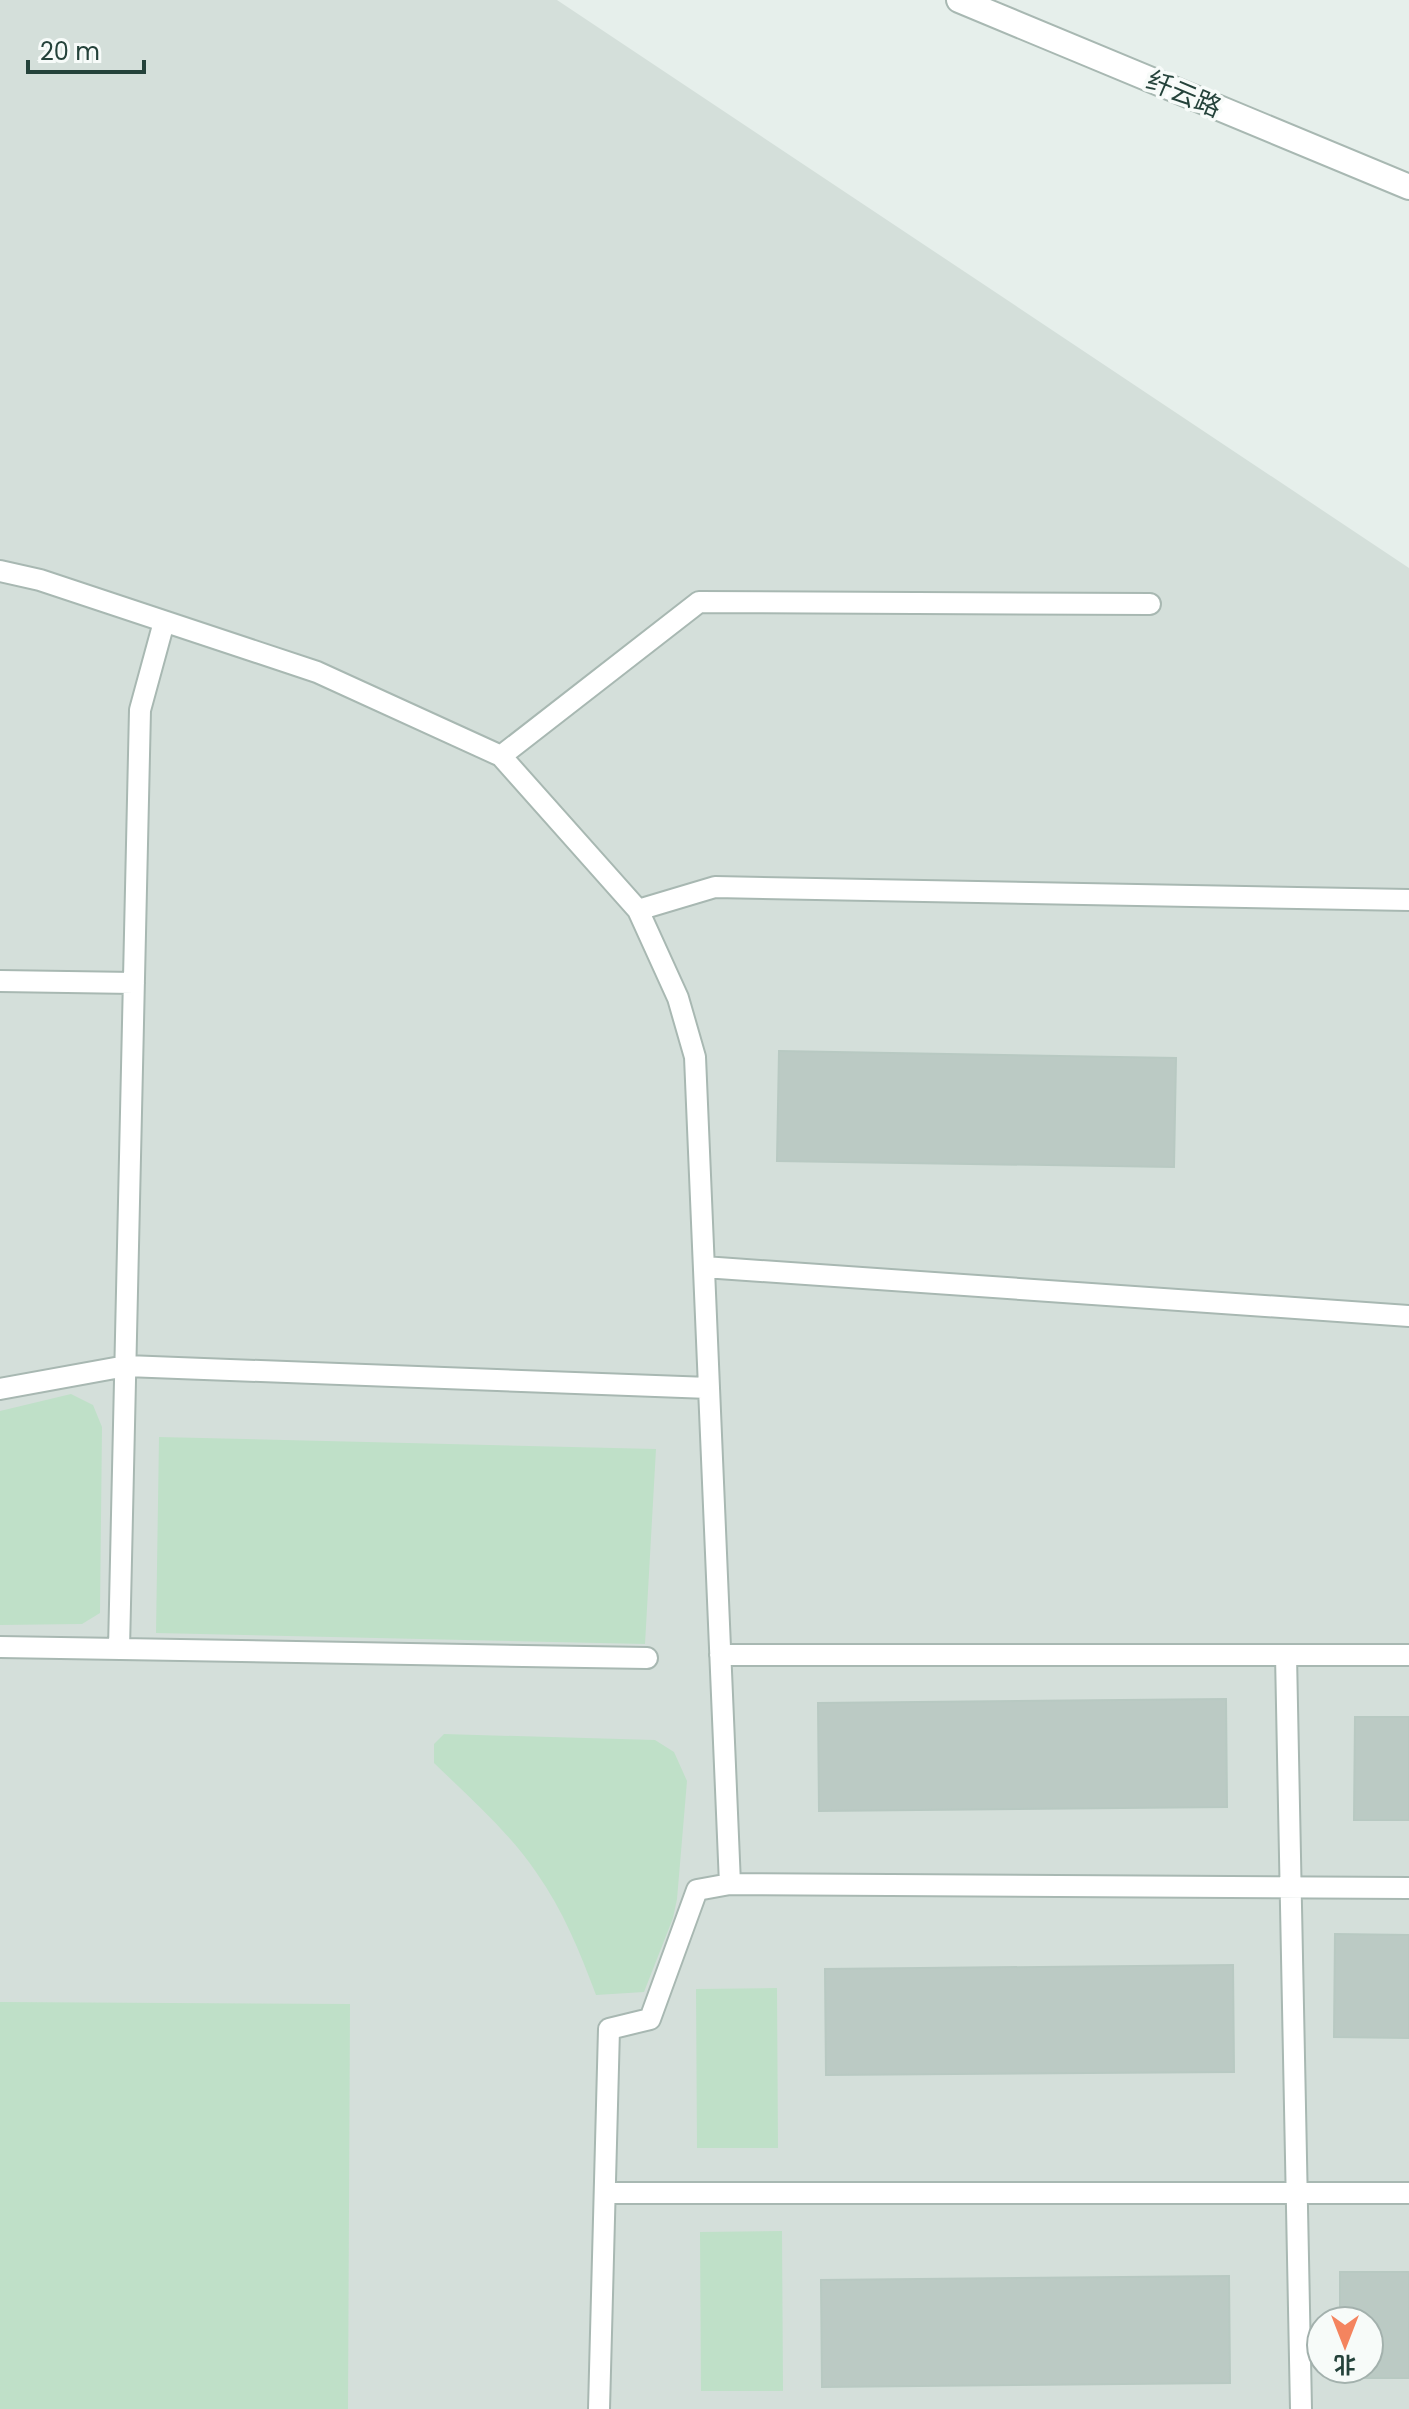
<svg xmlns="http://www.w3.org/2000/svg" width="1409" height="2409" font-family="Poppins,'Noto Sans SC',sans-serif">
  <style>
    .built { fill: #d4dfda; fill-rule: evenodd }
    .green { fill: #bfe0c8 }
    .building { fill: #bbcac4; stroke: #b8c9c2; stroke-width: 2 }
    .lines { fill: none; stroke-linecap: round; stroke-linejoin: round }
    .lane-casing { stroke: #a8b8b2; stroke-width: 24 }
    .street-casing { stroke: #a8b8b2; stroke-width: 28 }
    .lane { stroke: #fff; stroke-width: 20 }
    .street { stroke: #fff; stroke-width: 24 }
    .labels { text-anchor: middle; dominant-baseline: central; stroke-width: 7; stroke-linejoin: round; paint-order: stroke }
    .street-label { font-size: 26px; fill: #24423a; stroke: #f7fbf9 }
  </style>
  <rect width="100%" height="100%" fill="#e6efeb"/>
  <!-- built -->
  <path class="built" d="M0,0H557L1409,568V2409H0ZM1321,2321H1369V2369H1321Z"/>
  <!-- green -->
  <path class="green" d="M71,1394L93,1405L102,1427L100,1613L82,1624L0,1625V1411Z
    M159,1437L656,1449L645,1644L156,1633Z
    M444,1734L655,1740L674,1752L687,1781L677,1899L673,1918L644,1992L596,1995C580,1952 563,1910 536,1872C508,1831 469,1797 434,1763V1744Z
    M777,1988L778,2148H697L696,1989Z
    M0,2002L350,2004L348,2409H0Z
    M782,2231L783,2391H701L700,2232Z"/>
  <!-- building -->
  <path class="building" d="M779,1051L1176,1058L1174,1167L777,1161Z
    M1226,1699L1227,1807L819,1811L818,1703Z
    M1355,1717H1409V1820H1354Z
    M1335,1934L1409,1935V2038L1334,2037Z
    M1233,1965L1234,2072L826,2075L825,1969Z
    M1340,2272H1409V2378H1340V2369H1369V2321H1340Z
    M1229,2276L1230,2383L822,2387L821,2280Z"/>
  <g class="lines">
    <!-- lane casing -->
    <g class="lane-casing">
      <path id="lane" d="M0,571L40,580L317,672L501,756L638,910L678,998L695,1057L730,1884
        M501,756L699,602L1150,604
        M638,910L715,887L1409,900
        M0,981L134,983
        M704,1267L1409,1316
        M0,1389L126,1366L709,1388
        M0,1647L647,1658
        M119,1649L140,710L164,622
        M720,1655H1409
        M1286,1655L1301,2409
        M605,2193H1409
        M599,2409L609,2029L650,2019L697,1890L730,1884L1409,1888"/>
    </g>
    <!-- street casing -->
    <g class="street-casing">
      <path id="street" d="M959,0L1409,187"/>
    </g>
    <!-- lane -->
    <use href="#lane" class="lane"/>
    <!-- street -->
    <use href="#street" class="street"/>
  </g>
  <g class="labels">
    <!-- street labels -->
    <g class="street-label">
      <text transform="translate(1184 94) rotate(23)">纤云路</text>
    </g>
  </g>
  <!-- north arrow -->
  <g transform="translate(1345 2345) rotate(180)"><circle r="38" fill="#f7fbf9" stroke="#a3b1ad" stroke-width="2"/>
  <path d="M0-6L14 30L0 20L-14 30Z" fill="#f4845f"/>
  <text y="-12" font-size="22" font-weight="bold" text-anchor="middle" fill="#24423a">北</text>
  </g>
  <!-- scale -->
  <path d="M28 60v12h116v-12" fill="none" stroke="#24423a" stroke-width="4"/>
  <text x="40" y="60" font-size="24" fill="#24423a" stroke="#f7fbf9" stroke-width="6" paint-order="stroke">20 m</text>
</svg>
